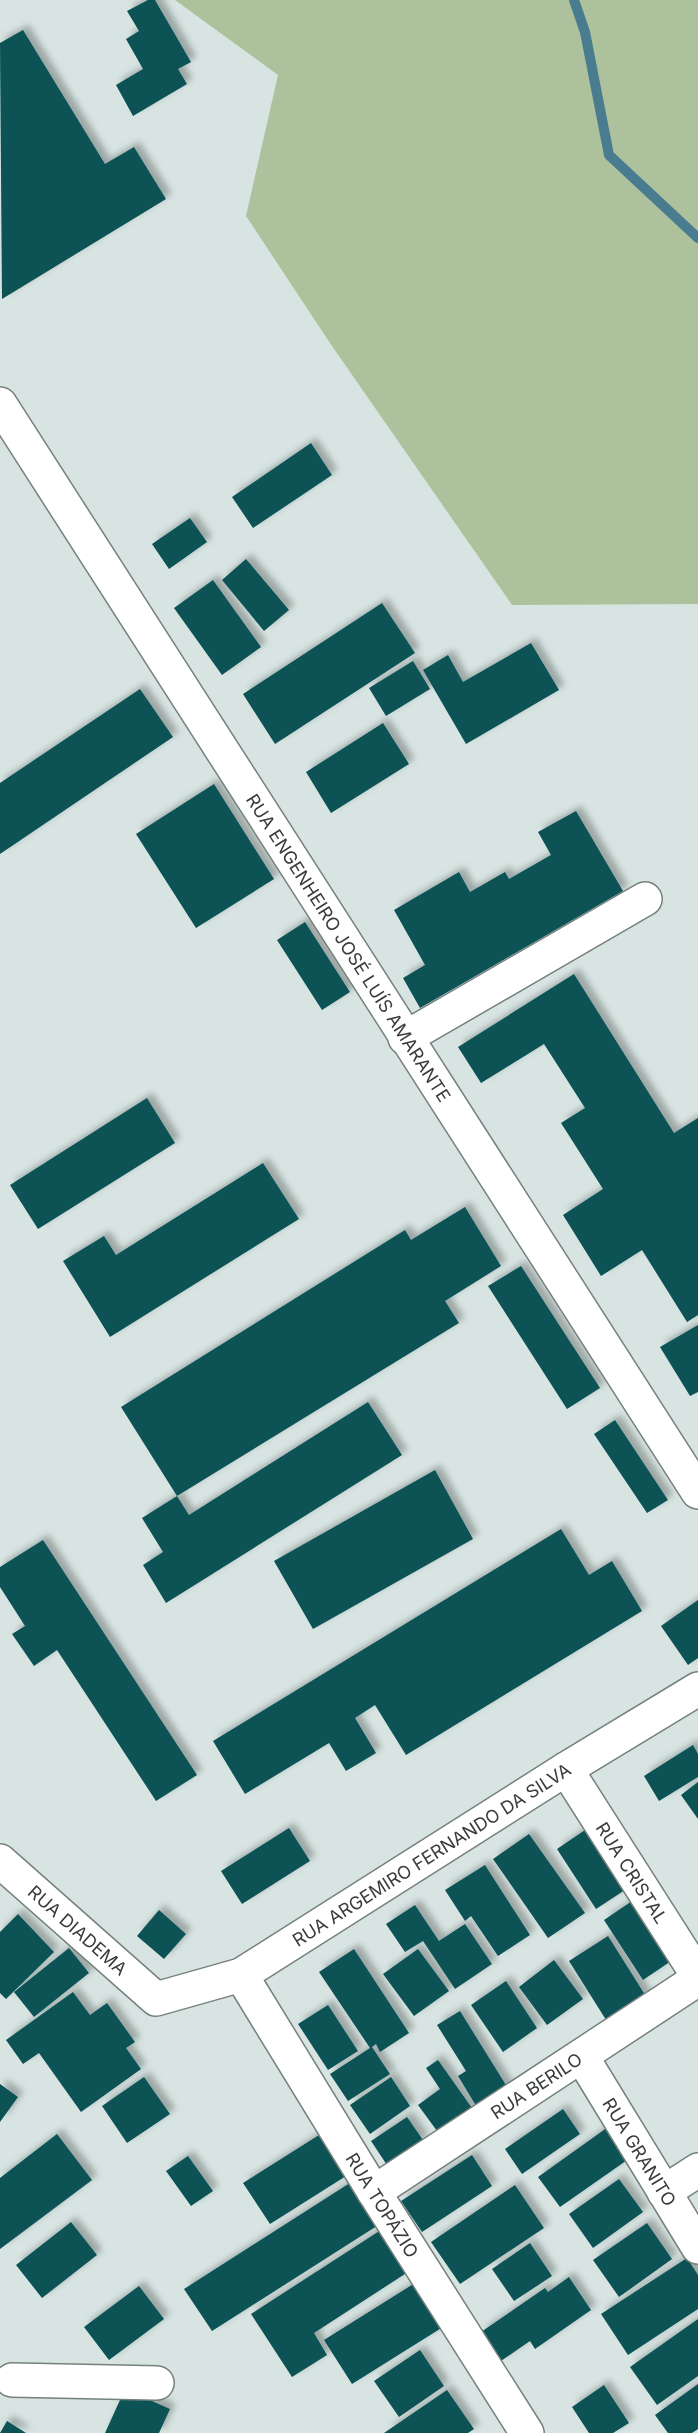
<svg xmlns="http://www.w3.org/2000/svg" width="698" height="2433" font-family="Inter,sans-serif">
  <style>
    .green { fill: #adc29c }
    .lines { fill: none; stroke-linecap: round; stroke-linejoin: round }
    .stream { stroke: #4a7c8f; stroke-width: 10 }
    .building { fill: #085257; filter: url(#shadow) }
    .minor-casing { stroke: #75817e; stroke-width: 36 }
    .minor { stroke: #fff; stroke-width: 33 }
    .labels { text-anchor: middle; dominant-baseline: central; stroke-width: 6; stroke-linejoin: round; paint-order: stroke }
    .street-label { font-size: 18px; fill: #383d3c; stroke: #e4f2ee }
  </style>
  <defs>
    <filter id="shadow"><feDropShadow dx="5.5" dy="-5.5" stdDeviation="3" flood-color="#0004"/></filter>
  </defs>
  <rect width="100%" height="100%" fill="#d7e4e1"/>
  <!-- green -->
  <path class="green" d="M175,0H698V604L512,605L332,346L246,216L278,75Z"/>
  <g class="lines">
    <!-- stream -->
    <path class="stream" d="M574,0L585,32L609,155L698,238"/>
  </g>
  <!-- building -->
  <path class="building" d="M148,0H155L191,62L178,69L187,84L133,116L116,85L143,69L126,39L139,31L127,11Z
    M23,30L105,164L134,147L166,199L2,299L0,43Z
    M311,443L332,475L253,528L232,497Z
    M190,518L207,542L169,569L152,544Z
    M246,559L289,610L264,631L222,580Z
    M213,580L261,647L222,675L174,608Z
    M382,603L415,653L275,744L243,694Z
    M531,643L559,690L466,744L423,670L448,655L463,682Z
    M413,661L430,689L386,716L369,688Z
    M140,689L173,737L0,854V783Z
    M383,723L409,764L331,813L306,772Z
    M214,784L274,879L196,928L136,834Z
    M576,811L623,891L420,1008L403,978L425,965L394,910L459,872L470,892L505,872L509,879L551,855L538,832Z
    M305,922L350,992L322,1010L277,940Z
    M574,974L674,1133L698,1118V1315L687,1322L642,1250L601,1276L563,1215L603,1189L561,1123L585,1108L544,1044L481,1083L458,1047Z
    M147,1098L175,1143L38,1229L10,1185Z
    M263,1163L299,1219L110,1337L63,1261L104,1236L116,1255Z
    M465,1207L501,1266L445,1301L459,1323L177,1496L189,1515L368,1402L402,1455L166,1603L143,1565L163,1552L142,1518L177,1496L121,1407L405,1230L411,1240Z
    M521,1266L600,1388L567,1409L488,1286Z
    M698,1325V1392L690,1396L660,1347Z
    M615,1420L668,1500L647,1513L594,1434Z
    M435,1470L473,1539L313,1629L274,1561Z
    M561,1529L589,1575L612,1561L642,1611L406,1755L375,1705L355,1718L376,1753L346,1771L329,1743L245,1794L213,1741Z
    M43,1540L197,1775L156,1801L57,1650L34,1666L12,1634L25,1626L0,1587V1567Z
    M698,1600V1658L688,1665L661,1626Z
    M693,1745L698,1754V1777L659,1801L644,1776Z
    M698,1782V1819L681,1795Z
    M591,1826L631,1886L596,1909L557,1849Z
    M289,1828L310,1861L242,1904L221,1871Z
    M529,1834L585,1913L548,1938L493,1859Z
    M485,1865L530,1935L498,1956L471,1916L465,1921L445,1890Z
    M638,1897L677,1957L643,1980L604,1920Z
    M415,1905L439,1941L465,1924L492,1964L455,1989L423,1941L405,1952L386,1924Z
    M159,1910L186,1934L164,1959L137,1936Z
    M18,1914L54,1952L6,1999L0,1993V1932Z
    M608,1936L647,1998L608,2023L569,1961Z
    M69,1948L89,1973L34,2017L14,1992Z
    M354,1949L409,2033L380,2052L376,2044L372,2047L390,2074L348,2101L330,2074L370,2048L319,1972Z
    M418,1949L449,1991L414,2016L383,1974Z
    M554,1960L583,1999L547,2025L519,1987Z
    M506,1981L537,2028L503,2052L471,2005Z
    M73,1992L90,2015L107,2003L135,2042L126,2048L141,2069L81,2112L39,2053L23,2064L6,2040Z
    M328,2005L358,2051L328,2070L298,2024Z
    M460,2011L509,2090L478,2109L458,2076L466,2071L437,2025Z
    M438,2060L474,2111L440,2135L418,2105L440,2089L426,2068Z
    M144,2077L170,2114L127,2143L102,2106Z
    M391,2077L410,2106L370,2134L350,2105Z
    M0,2084L18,2097L0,2122Z
    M563,2109L580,2134L522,2174L505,2149Z
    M407,2117L423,2140L387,2165L371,2141Z
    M608,2127L630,2158L560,2207L538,2177Z
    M57,2134L92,2180L0,2249V2178Z
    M319,2135L346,2176L270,2224L243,2183Z
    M472,2155L492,2186L422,2232L401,2201Z
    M188,2156L213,2191L191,2206L166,2171Z
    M619,2179L643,2212L593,2248L569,2214Z
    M353,2181L380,2224L212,2331L184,2289Z
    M515,2185L544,2228L460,2284L431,2242Z
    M71,2222L97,2255L42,2298L16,2265Z
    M647,2223L672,2259L619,2297L593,2260Z
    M384,2228L411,2270L314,2333L327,2355L292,2377L251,2314Z
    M530,2243L552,2276L514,2301L492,2269Z
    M687,2258L698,2275V2309L628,2355L601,2314Z
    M569,2277L591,2310L535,2349L530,2341L501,2361L481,2332L545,2288L548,2292Z
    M415,2283L443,2327L352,2384L324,2340Z
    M139,2286L164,2319L109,2360L84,2327Z
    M698,2319V2376L657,2405L630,2367Z
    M420,2350L444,2386L399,2417L374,2381Z
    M698,2384V2429L692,2433H668L655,2415Z
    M604,2385L629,2423L613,2433H589L572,2407Z
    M125,2389L170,2409L159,2433H105Z
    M447,2390L474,2429L468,2433H384Z
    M7,2421L26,2433H0Z"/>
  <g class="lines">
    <!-- minor casing -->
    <g class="minor-casing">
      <g id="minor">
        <path id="s1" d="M0,404L698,1492"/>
        <path d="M405,1038L645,899"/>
        <path id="s2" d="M566,1769L698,1976"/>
        <path id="s3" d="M0,1861L156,1999L241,1975L566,1769L698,1689"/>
        <path id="s4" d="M241,1975L374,2192L527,2433"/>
        <path id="s5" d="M582,2057L698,2247"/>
        <path id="s6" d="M374,2192L698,1979"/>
        <path d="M664,2192L698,2170"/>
        <path d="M12,2380L157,2383"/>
      </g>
    </g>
    <!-- minor -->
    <use href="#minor" class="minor"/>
  </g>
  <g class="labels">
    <!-- street labels -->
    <g class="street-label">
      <text stroke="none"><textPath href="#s1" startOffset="646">RUA ENGENHEIRO JOSÉ LUÍS AMARANTE</textPath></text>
      <text stroke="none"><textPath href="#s3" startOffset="522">RUA ARGEMIRO FERNANDO DA SILVA</textPath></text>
      <text stroke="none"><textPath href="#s2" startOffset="123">RUA CRISTAL</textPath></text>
      <text stroke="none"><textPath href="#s3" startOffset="104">RUA DIADEMA</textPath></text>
      <text stroke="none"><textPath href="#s6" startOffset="194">RUA BERILO</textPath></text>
      <text stroke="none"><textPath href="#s5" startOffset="111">RUA GRANITO</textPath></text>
      <text stroke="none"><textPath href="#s4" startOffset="270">RUA TOPÁZIO</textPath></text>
    </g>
  </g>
</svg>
